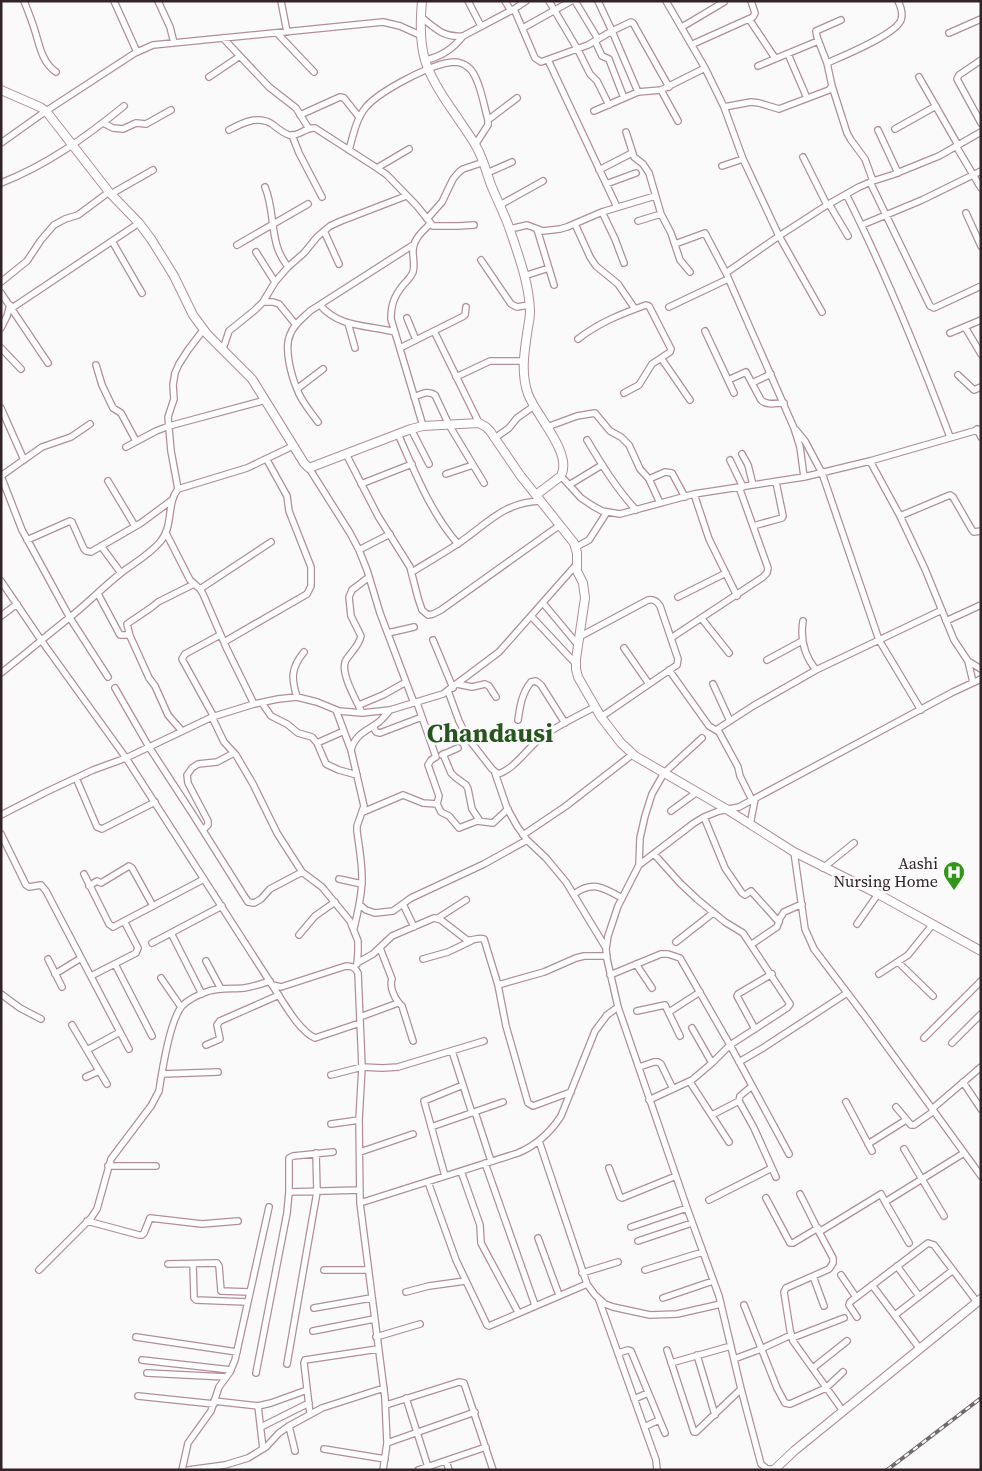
<svg xmlns="http://www.w3.org/2000/svg" width="982" height="1471" font-family="'Source Serif 4',serif">
  <style>
    .lines { fill: none; stroke-linecap: round; stroke-linejoin: round }
    .street-casing { stroke: #b28d9d; stroke-width: 8 }
    .secondary-casing { stroke: #b28d9d; stroke-width: 10 }
    .street { stroke: #fff; stroke-width: 5.5 }
    .secondary { stroke: #fff; stroke-width: 8 }
    .rail-casing { stroke: #73696d; stroke-width: 4 }
    .rail { stroke: #fafafa; stroke-width: 2; stroke-dasharray: 5.5; stroke-linecap: butt }
    .labels { text-anchor: middle; dominant-baseline: central; stroke-width: 5; stroke-linejoin: round; paint-order: stroke }
    .poi-label { font-size: 16px; fill: #322329; stroke: #fafafa; text-anchor: end }
    .town-label { font-size: 26px; font-weight: bold; fill: #26551d; stroke: #fafafa }
  </style>
  <rect width="100%" height="100%" fill="#fafafa"/>
  <g class="lines">
    <!-- street casing -->
    <g class="street-casing">
      <path id="street" d="M24,1C28,11 32,21 35,31C40,47 42,62 56,72
        M114,1L137,52
        M158,1L170,27L174,43
        M281,1L287,32
        M468,1L481,26
        M505,1L511,11
        M549,1L578,50L590,74L597,81L609,105
        M575,1L598,39
        M598,1L612,31L638,92
        M666,1L705,68L724,107L743,159L779,236L822,312
        M514,9L535,58L541,62L588,45L612,31L631,22L633,23L669,87
        M421,17C435,28 443,38 463,36L514,9L526,1
        M749,19L775,58
        M682,27L724,2
        M523,28L571,1
        M277,33L314,72
        M949,33L981,19
        M223,38L269,87L296,108L309,129
        M595,41L602,56L609,59L610,62L624,98
        M693,44L753,17L755,13L751,1
        M788,54L807,98
        M425,60C441,57 453,49 463,36
        M548,60L617,207
        M981,60L959,75L957,79L981,123
        M827,63C843,56 895,35 901,20C903,14 901,7 898,1
        M758,66L818,41
        M209,77L240,56
        M919,77L958,145
        M832,86L847,133L851,140L865,159L873,181
        M661,90L678,121
        M724,107L751,102L759,103L779,109L829,90L832,86L827,63L817,37L816,31L841,20
        M594,111L638,92L661,90L705,68
        M300,115L340,97L344,98L359,117
        M488,120L517,98
        M103,123L113,128L123,129L136,123L146,124L171,110
        M895,129L936,106
        M229,130C242,123 258,115 272,124C277,128 283,133 289,135C298,137 306,127 315,128L377,168L387,175L417,206L433,226H458L474,225
        M878,130L898,173
        M626,132L634,157L643,164L649,173L661,214L671,233L680,260L690,272
        M292,135L299,153L322,197
        M1,143L46,111L135,53L153,45L383,22L400,26L420,35
        M956,146L981,188
        M349,150C353,136 356,119 366,107C380,91 432,63 454,62C459,62 464,64 468,67C479,75 484,106 488,120V125L475,145
        M803,157L827,205
        M722,166L743,159
        M377,168L409,149
        M599,170L632,153
        M487,173L512,162
        M870,182L930,306L934,308L981,286
        M1,183C47,165 86,137 124,106
        M606,184L636,173
        M265,187C273,206 271,226 277,246C279,254 283,260 288,267
        M111,194L153,170
        M846,194C886,273 919,355 950,437
        M829,204L848,236
        M500,205L543,181
        M602,212L615,239L624,263
        M966,213L981,246
        M427,219L442,202L453,179L459,172L463,169L484,162
        M638,221L661,214
        M575,224L590,257L596,266L618,284L635,309
        M862,225L922,200L981,171
        M510,229L527,225L543,231L560,229L567,227L602,212L655,196
        M537,229L554,285
        M324,231L339,264
        M112,241L142,293
        M675,244L705,233L726,273
        M237,245L308,204
        M256,252L275,282
        M481,260L511,304L517,307L529,305
        M524,276L549,268
        M1,282L27,261L41,240L54,225L65,219L78,215L109,192
        M1,293L48,363
        M263,302H273L279,304L296,325
        M320,305C339,328 368,325 395,332
        M669,307L728,279
        M12,308L139,223
        M407,318L416,340
        M348,323L355,348
        M965,327L981,354
        M1,328L7,316L10,305
        M434,331L479,423
        M705,331L734,393
        M950,333L981,320
        M578,339C600,322 621,314 646,305L649,306L671,349L670,352L652,364L639,385L624,393
        M1,348L21,369
        M400,348L462,317L465,315L466,307
        M223,349L229,331L255,310L263,302L275,282L288,267L304,253L317,237L330,226L341,221L406,196
        M661,358L690,400
        M96,365L102,385L113,408L121,413L136,441
        M958,375L974,390L981,387
        M456,377L490,361H524
        M728,380L746,372L761,400C767,406 776,403 784,403
        M752,383L771,374
        M297,389L323,369
        M414,397C422,394 428,390 435,395L449,425L484,483
        M1,408L24,460
        M318,422C310,411 301,401 297,389C291,375 284,348 290,335C293,325 303,318 310,311L413,245
        M423,426L391,319C391,305 394,296 404,284C407,281 411,277 413,272C415,265 413,259 413,253C412,240 422,232 430,224
        M547,427L577,416L595,413L610,431L621,437L629,445L640,469L649,479L660,503
        M411,429L429,464
        M977,429L981,437
        M796,430L805,441L822,473L879,640L921,710
        M398,434C415,472 430,512 458,544
        M495,438L509,428L517,418L534,406
        M587,440C602,465 616,488 636,510
        M126,447L156,431L169,426L266,400
        M346,454L378,516L410,567L418,598L422,610L428,615L433,614L441,610L560,525
        M742,454L748,465L753,485
        M730,460L743,487
        M870,461L900,516L925,569L954,640L968,661L973,682
        M309,468L350,533L359,550L367,570L380,613L414,703
        M446,474L473,465
        M1,476L22,530L70,618L108,677
        M1,476L42,447L71,437L90,424
        M561,476L581,498L593,506L602,511L620,514L694,494L804,477L870,461L981,429
        M804,477L800,447L794,428L726,273L779,236L827,205L859,187L873,181L892,175L939,156L981,132
        M649,479L665,472L672,473L685,497
        M108,481L135,526
        M361,484L412,464
        M569,485L602,465
        M178,489L171,451L168,417L174,399L173,385L175,373L179,364L188,350L204,329
        M694,494L709,539L737,596
        M900,516L950,495L953,497L972,530L974,532L981,531
        M753,526L782,518L783,516L776,482
        M166,533L190,580L200,589L203,594L226,647L254,704
        M27,540L70,521L72,522L84,549L86,551L91,552L141,523L172,500
        M101,546L121,573
        M576,547L589,540L607,512
        M359,550L390,534
        M412,572C428,562 444,553 459,543C488,523 504,502 541,501
        M1,581L41,640L126,758L272,985L281,987L346,966C352,966 355,967 358,973L362,1067L359,1120L360,1203L385,1398L387,1443L383,1470
        M200,589L271,542
        M98,594L120,635H128L130,636L149,678L155,686L168,715L182,731
        M678,597L726,573
        M543,603L578,645
        M1,616L17,604
        M531,616L576,664
        M702,619L729,653
        M803,621C800,640 804,655 816,670
        M946,621L981,605
        M388,633L414,627
        M130,636L127,624L152,607L158,602L194,584
        M579,637L648,600C654,599 657,601 660,606L678,659L677,665L674,667L601,717
        M671,638L763,577L767,573L768,568L739,487
        M433,640L453,688
        M224,642L307,594L311,586V567L289,511L287,496L267,460
        M624,648L649,684
        M767,660L802,641
        M968,661L981,669
        M669,670L709,726L719,732L738,767L740,776L752,800
        M1,673C24,655 46,636 69,618C87,604 103,587 121,573C134,563 149,555 160,542C174,526 166,504 178,489L247,468L293,446
        M457,684L472,687L485,684L489,686L496,697
        M713,684L730,721
        M115,688L149,747L192,813L248,902L254,903L261,899L270,889L302,872
        M448,691L459,721L467,737L492,769L498,774C515,769 528,747 543,736C559,725 577,716 595,707
        M297,697C291,678 291,668 304,652
        M262,703L271,716L287,724L298,733L312,737L317,743L326,764L339,770L357,775
        M417,703L436,757L431,760L428,765L439,796L437,804
        M359,705L383,695L406,682
        M336,710L351,750
        M362,713C357,701 339,672 346,660C351,652 359,646 361,636L351,616L349,597L352,590L369,577
        M212,717L224,742L236,755L253,784L277,833L302,872L322,887L350,921L358,941V952L357,964
        M214,717L182,659L185,654L220,635
        M518,720C520,706 522,693 531,682L536,681L541,685L565,723
        M373,726L376,732L380,733L422,717
        M716,730L753,706L816,670L942,610
        M317,743L344,731
        M443,754L451,773L455,777L466,785L468,789L472,809L480,821
        M442,755L458,748
        M495,773L507,808L517,826L527,840L546,858L566,882L606,948
        M76,778L97,827L102,829L155,802
        M671,811L697,792
        M363,812L403,795L423,803L437,804L441,812L449,816L459,828L477,821L493,823L508,809
        M1,815L46,792L93,770L126,758L212,717L254,704L278,699L297,697L317,702L339,711L362,713L390,710L443,694L499,652L576,565
        M704,817L725,868L742,893L745,895L751,891L779,922
        M750,825L755,799
        M203,830L208,825V821L188,783L187,775L192,768L198,764L217,762L234,753
        M1,834L26,885L29,887L41,885L46,891L129,1049
        M523,835L566,806L633,754
        M794,852L805,929L814,949L864,1015L981,1176
        M639,865L640,838L645,816L652,794L664,773L702,738
        M823,868L854,843
        M84,874L109,924L113,927L204,879
        M339,879L362,884
        M89,886L97,881L101,883L129,866L132,868L153,906
        M574,894C593,880 604,888 622,898
        M403,904L414,927
        M360,905L366,910L375,913L393,911L411,898L484,864L527,840
        M438,918L466,900
        M857,924L878,894
        M354,928C358,912 362,895 362,878C362,862 359,847 357,831V826L364,806L351,750C355,734 367,731 379,722C383,718 387,714 390,710
        M171,933L202,994
        M299,935L315,916L335,902
        M676,942L713,913
        M152,943L222,906
        M752,944L777,927L780,918L784,912L802,904
        M380,948L392,979C389,987 395,1000 402,1006L413,1041
        M48,959L62,987
        M423,959L448,952L471,941
        M206,961L221,989
        M898,962L933,996
        M357,963L373,954L392,936L434,918L441,920L467,940C473,941 478,937 484,939L498,985L506,1026L528,1103L533,1106L571,1092
        M115,964L152,1036
        M636,964L652,988
        M55,974L81,958
        M879,974L908,955L933,924
        M610,975L661,954H668L680,958L730,1045L789,1154
        M91,976L136,953L138,948L124,921
        M161,978L181,1007
        M272,985C283,1001 298,1030 315,1038L360,1023
        M498,985L544,972L576,958L584,956H607
        M1,994L20,1008L41,1019
        M637,1011L665,1005L680,1036
        M669,1012L700,992
        M360,1017L398,1003
        M72,1025L107,1084
        M692,1028L712,1063
        M755,1029L737,996L738,994L772,974
        M924,1038L981,981
        M952,1043L981,1014
        M206,1045L220,1039L217,1025L220,1021L279,995
        M87,1050L120,1032
        M452,1051L472,1113
        M739,1062L763,1048L847,993
        M639,1067L654,1062H658L661,1064L673,1089
        M162,1074L218,1072
        M331,1075L362,1067L383,1068L398,1067L484,1041
        M86,1077L99,1071
        M690,1082L729,1142
        M963,1082L981,1109
        M752,1086L740,1096L739,1101L754,1128L776,1177
        M649,1100L692,1080L712,1063L730,1045L787,1008L790,1004L743,933L725,922L697,899L680,883L654,854
        M846,1102L872,1151
        M896,1107L911,1125H914L934,1111
        M932,1109L981,1067
        M475,1112L491,1161
        M712,1115L739,1101
        M331,1124L359,1120
        M431,1127L503,1102
        M539,1141L587,1284L595,1295L605,1304L613,1307L650,1315L677,1314L721,1304
        M868,1144L906,1120
        M904,1149L944,1216
        M360,1152L413,1134
        M485,1163L535,1305
        M108,1166H156
        M609,1168L620,1197L622,1198L676,1176
        M461,1171L480,1225L481,1243L518,1312
        M445,1176L424,1101L463,1085
        M428,1182L456,1260L487,1325L489,1326L587,1284
        M289,1192L360,1190
        M800,1194L818,1230
        M766,1198L790,1243H793L818,1228
        M709,1200L772,1168
        M885,1202L909,1243
        M360,1203L518,1153C537,1145 550,1133 561,1116L595,1031L607,1015L618,1007
        M87,1221L139,1235H142L144,1233L150,1218L202,1224L238,1221
        M631,1227L687,1208
        M538,1238L559,1295
        M638,1241L692,1223
        M168,1264L217,1263L219,1266L221,1291L249,1292
        M193,1264L194,1298L196,1300L247,1302
        M897,1266L919,1296
        M39,1270L91,1218L97,1209L111,1159L151,1106L159,1091C162,1071 170,1020 182,1006C189,999 200,994 209,991C220,988 232,989 244,988C253,987 261,984 270,981
        M324,1270H368
        M645,1270L703,1252
        M582,1273L618,1262
        M841,1275L856,1297
        M813,1276L824,1306
        M872,1285L920,1349
        M406,1292L429,1286L465,1281
        M663,1298L713,1281
        M599,1300L656,1460L657,1470
        M744,1305L777,1388L785,1403L790,1404L826,1388L843,1372
        M314,1308L371,1298
        M895,1315L953,1270
        M857,1317L849,1305L850,1302L928,1243L934,1245L977,1302
        M313,1331L374,1319
        M136,1337L237,1352
        M376,1337L420,1324
        M792,1338L844,1318
        M667,1350L694,1432H696L741,1389
        M618,1353L628,1350L631,1351L665,1433
        M697,1355L715,1415
        M734,1359L761,1349L791,1335
        M142,1360L231,1370
        M671,1363L731,1346
        M287,1364L317,1192L316,1153
        M813,1368L847,1341
        M147,1373L226,1377
        M256,1373L287,1213L289,1192V1158L293,1156L333,1152
        M138,1396L214,1404
        M406,1398L429,1470
        M634,1399L648,1393
        M214,1401L258,1406L271,1403L307,1390
        M386,1405L459,1382L464,1383L493,1470
        M258,1406L263,1449
        M843,1411L793,1341L790,1330L784,1292L786,1288L829,1269L833,1263V1258L819,1232L881,1194L885,1202L964,1153
        M310,1414L304,1363L305,1360L378,1349
        M289,1426L295,1451
        M261,1427L309,1403
        M644,1427L659,1420
        M387,1443L475,1412
        M324,1449L385,1459
        M446,1461L449,1470
        M774,1469H767L761,1464L741,1389L719,1296L687,1208L618,1007L607,959L606,949L608,936L618,906L639,865L694,823L704,817L719,811L739,807L953,692L981,679
        M182,1470L188,1443L211,1411L219,1387L230,1372L235,1360L269,1207
        M188,1470L225,1465L248,1458L266,1447L279,1433L289,1426L322,1408L384,1388
        M418,1470L486,1447"/>
    </g>
    <!-- secondary casing -->
    <g class="secondary-casing">
      <path id="secondary" d="M422,1C417,53 425,72 455,114C462,125 470,135 476,146C483,158 486,171 491,185C497,200 505,215 510,230C519,257 529,283 530,311C530,319 528,326 527,334C524,354 521,374 528,394C536,416 573,453 561,476L536,495
        M1,90L40,107L46,111L109,192L139,223L151,239L174,276L193,315L207,334L252,379L304,463L309,468L411,429L423,426L479,423L486,427L490,431L520,475L574,543L577,553V571L583,583L585,598L576,659V669L578,677L601,717L621,743L635,756L728,810L794,852L878,894L981,951
        M774,1470L794,1451L981,1299"/>
    </g>
    <!-- street -->
    <use href="#street" class="street"/>
    <!-- secondary -->
    <use href="#secondary" class="secondary"/>
    <!-- rail casing -->
    <g class="rail-casing">
      <path id="rail" d="M887,1470L981,1398"/>
    </g>
    <!-- rail -->
    <use href="#rail" class="rail"/>
  </g>
  <!-- icons -->
  <defs>
    <g id="hospital-pin" transform="scale(1.125)"><path d="M0 17L-7.5 6A9.5 9.5 0 1 1 7.5 6Z" fill="#32961b" stroke="#fafafa"/><path d="M-5-5h3v3.5h4V-5h3V5h-3V1.5h-4V5h-3Z" fill="#fff"/></g>
  </defs>
  <g fill-rule="evenodd">
    <use href="#hospital-pin" x="954" y="872"/>
  </g>
  <g class="labels">
    <!-- poi labels -->
    <g class="poi-label">
      <text x="938" y="863">Aashi<tspan x="938" dy="18">Nursing Home</tspan></text>
    </g>
    <!-- town labels -->
    <g class="town-label">
      <text x="490" y="733">Chandausi</text>
    </g>
  </g>
  <!-- border -->
  <rect width="982" height="1471" fill="none" stroke="#322329" stroke-width="5"/>
</svg>
